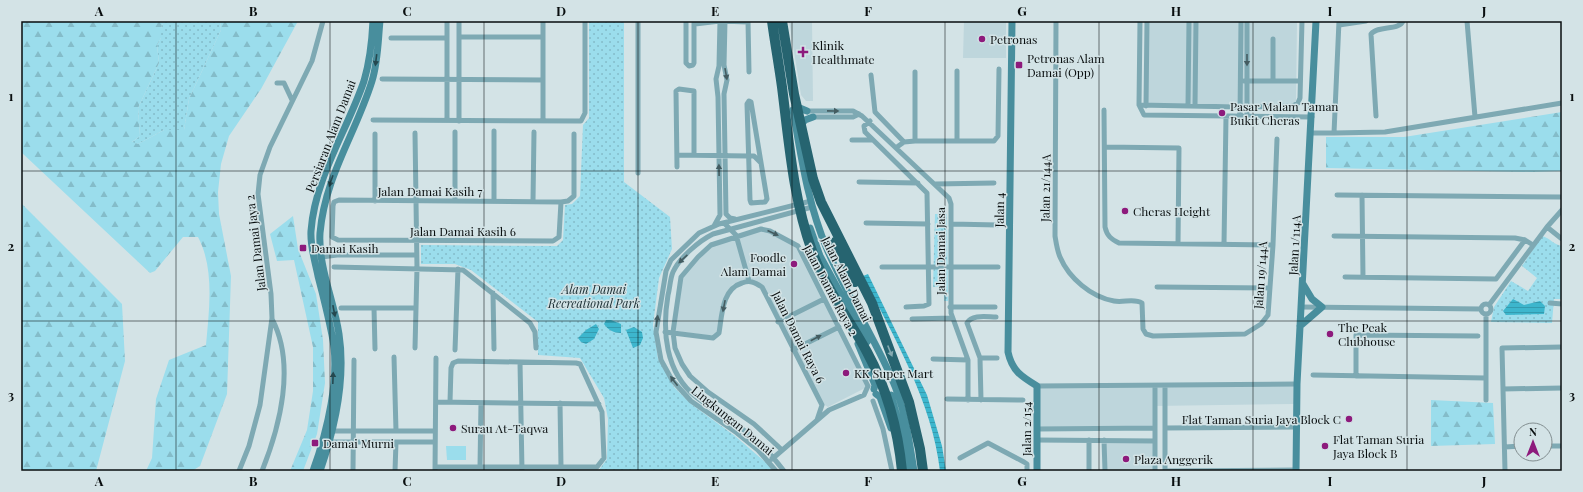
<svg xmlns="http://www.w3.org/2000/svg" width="1583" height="492" font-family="'Playfair Display',serif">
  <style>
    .built { fill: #bed6dc }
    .grass { fill: url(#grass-dots) }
    .forest { fill: url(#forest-firs) }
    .pitch { fill: #9bddec }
    .water { fill: url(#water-rules) }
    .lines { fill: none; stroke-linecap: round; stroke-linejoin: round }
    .street { stroke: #7ea9b3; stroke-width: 5 }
    .secondary { stroke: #488e9d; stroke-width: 7 }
    .highway { stroke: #266470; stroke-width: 10 }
    .oneway { fill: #25484f }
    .oneway2 { fill: #445c61 }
    .oneway3 { fill: #85aab1 }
    .grid { fill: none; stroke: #090e0f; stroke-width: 1; stroke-opacity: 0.55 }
    .poi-dot { fill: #8d1a7c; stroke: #d3e3e6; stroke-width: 1.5 }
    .labels { text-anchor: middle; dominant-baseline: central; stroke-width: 3; stroke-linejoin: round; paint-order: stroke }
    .poi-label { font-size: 12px; fill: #090e0f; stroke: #d3e3e6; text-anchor: start }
    .street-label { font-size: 12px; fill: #090e0f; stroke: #d3e3e6 }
    .park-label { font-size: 12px; font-style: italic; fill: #1a2e33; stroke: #d3e3e6 }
    .neatline { fill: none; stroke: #090e0f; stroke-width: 1.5 }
    .grid-label { font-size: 13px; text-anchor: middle; font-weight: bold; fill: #090e0f }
  </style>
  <defs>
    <pattern id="grass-dots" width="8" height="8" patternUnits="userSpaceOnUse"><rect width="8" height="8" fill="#9bddec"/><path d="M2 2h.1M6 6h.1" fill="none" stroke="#84bcc9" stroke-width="1.8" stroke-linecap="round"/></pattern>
    <pattern id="forest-firs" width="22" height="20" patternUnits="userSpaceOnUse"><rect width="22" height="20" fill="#9bddec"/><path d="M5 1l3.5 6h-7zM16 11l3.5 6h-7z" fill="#84bcc9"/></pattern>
    <pattern id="water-rules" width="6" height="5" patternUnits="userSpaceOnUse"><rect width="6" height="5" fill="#3db6cd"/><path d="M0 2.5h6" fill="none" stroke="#349baf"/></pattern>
  </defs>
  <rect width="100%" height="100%" fill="#d3e3e6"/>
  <!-- built -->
  <path class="built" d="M789,21H812L813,101H806L801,95Z
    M964,21H1006V58H963Z
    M1147,21H1297L1296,101L1293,104H1148Z
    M761,231L767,232L797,247L867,387L828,407L823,404L763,285L747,280L733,284L725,295L717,332L713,336L675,331L682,278L687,271L712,246Z
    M1294,385V404L1153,406L1154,427H1040L1039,388Z
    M1106,442H1153V471H1107Z"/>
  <!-- grass -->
  <path class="grass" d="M164,21H220L221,30L189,99L184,130H164L138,144L131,143L140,136L138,108L159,63L157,45L161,38V28Z
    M589,21H624V182L670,217L672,249L659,278L653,325L658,359L674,387L691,404L735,436L771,467L773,471H589L599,470L607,459L608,419L604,398L580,358L538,355V322L471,270L455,264H421V245L557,246L563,240L565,205L572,204L580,196L583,125L589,118Z
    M935,214H947L948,301H944V287H933Z
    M1542,236C1550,238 1554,245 1562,246V299H1554L1552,323L1491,322L1494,307L1511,281L1528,291L1537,278L1522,266Z"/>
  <!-- forest -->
  <path class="forest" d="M21,21H164L161,28V38L157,45L159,63L138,108L140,136L132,142L138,144L164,130H184L189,99L221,30L220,21H298L261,89L229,136L221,164L218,192L219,214L231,276L227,394L200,466L192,471H146L152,458L156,399L169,360L206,345C209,311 215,269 198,237H183L155,271L150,273L21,152Z
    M1562,112V171L1532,172L1326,168V137H1404Z
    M21,203L122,304L125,361L96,471H21Z
    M293,216L298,249L316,294L323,340L325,383L317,434L303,471H290L307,430L313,391V347L294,260L277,261L270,234Z
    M1431,400L1493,403L1495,444L1431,446Z"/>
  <!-- pitch -->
  <path class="pitch" d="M446,446H466V460H447Z"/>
  <!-- water -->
  <path class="water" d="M868,274L927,395L942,446L946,471H940C932,401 894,338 863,276Z
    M1513,299L1524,305L1540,301L1545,306L1544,314L1506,315L1503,311Z
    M606,320H611L621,324V333C614,333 608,330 604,324Z
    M596,324L599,329L594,339L586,344L581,342L578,338L586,330Z
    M634,327L642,332L643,338L640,345L633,348L626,330Z"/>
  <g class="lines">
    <!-- street -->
    <path class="street" d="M638,21V173
      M686,21V63L689,66L693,65L694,63V21
      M725,21L724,65L727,80L724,94L726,214L730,218L735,219
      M748,21L749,72
      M1056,21L1055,236C1056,242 1057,250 1060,257C1069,278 1091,297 1114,301C1123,303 1134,298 1142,303L1143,329L1146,334L1153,336L1245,334L1261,324L1268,315L1273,245L1277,139
      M1140,21L1139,105L1144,115L1312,117
      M1339,21L1334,133L1385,132L1562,103
      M1467,21L1475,117
      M695,24L720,21L748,22
      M1339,25L1366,21
      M459,37H543
      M391,38H447
      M1273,39V81
      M957,71V141
      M871,75L875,112L904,142
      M382,79L543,80
      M1244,81H1300
      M277,83H284L292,100
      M749,101L751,102L767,199L765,202L751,203L750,200L747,104Z
      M1139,105L1240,107
      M1146,106L1147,21
      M1188,106L1189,21
      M1195,106L1196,21
      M1247,107L1293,106L1298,103L1300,98L1302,21
      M1104,110L1105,227C1107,236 1111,239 1119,243L1273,245
      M804,111H853L862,116L949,198L951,204V313L968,360V400
      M1376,116L1371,34C1378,25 1399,31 1403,21
      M811,117H853L859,114
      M1240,117L1241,21
      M1247,117V21
      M373,120L581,121L585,113V21
      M447,120V21
      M459,121V21
      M543,121V21
      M870,121L864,126L865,132L927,193L929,304L924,306L906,307
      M455,132V200
      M415,133L417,268L415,348
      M1311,133H1334
      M375,134V201
      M852,140H872
      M915,141V72
      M897,147L904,142L915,141H994L998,136L999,69
      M1105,147L1179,148L1178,244
      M677,155L748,156H754L760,162
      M677,167L676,91L679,89L694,91V155
      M859,182L918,183
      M935,184L994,183
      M1337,195L1561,197
      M1362,195L1363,277
      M494,200V131
      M533,201L534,132
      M561,202L559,237L553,241L338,240L332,237L333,206L334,202L339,200L561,202L568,201L574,196V134
      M724,223L736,235L749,281
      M866,223L928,224
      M951,224L998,225
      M714,226L720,215L718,97L716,79L719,66L720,21
      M1547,227L1562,239
      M1334,236L1515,238L1525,240L1533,245
      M1224,244L1226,117
      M314,258L337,255H416
      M334,267L463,270L530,323L535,332L536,348
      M882,267H998
      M1345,277L1496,279L1525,240
      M1157,287L1270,288
      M493,293L494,349
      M1550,303L1562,304
      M1481 309a5 5 0 1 1 10 0a5 5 0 1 1-10 0Z
      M1489,305L1547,227L1562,210
      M950,307H995
      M1301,307L1481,309
      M341,308H415
      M374,308L375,349
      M912,319L952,318
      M778,322L824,299
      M665,332L713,338L719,333C722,315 722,289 742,283C750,280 754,282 762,287L822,405L817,420
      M455,350L458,269
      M793,350L839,327
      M394,357L396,431
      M980,358H997
      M933,359L968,360
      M520,362L522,471
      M1313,375L1485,378
      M1356,376V335L1478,336
      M1037,386L1297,384
      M1165,386V471L1296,470
      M1503,389L1562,388
      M947,399L1023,400
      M981,400L980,358L967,323C972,314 987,317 996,317
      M1486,400V314
      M873,401L883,429L892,471
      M436,402L599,404
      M560,403L561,467
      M1165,428L1296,427
      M1037,429L1155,428
      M330,431H435
      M326,440L330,442H435
      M1037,440L1155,441
      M1089,440V471
      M1104,440L1105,471
      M1545,446H1562
      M1505,447L1521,446
      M782,450L754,424L708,392L690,376L682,364L675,348L673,332L681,277L698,257L711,245L761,229L770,231L798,246L868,386
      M960,458L988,443L1024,462L1027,464V471
      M772,459L829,410L864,395L868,386
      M435,467H597L604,458L602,412L580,364L576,363L458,361L453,363L451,368L450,402
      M480,467L481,403
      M239,471L249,446L260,405L272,318L271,294L258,194L260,175L270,147L312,61L323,21
      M262,471C280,426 296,364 272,319
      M353,471L354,360
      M395,471L396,442
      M435,471L436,358
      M776,471L758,450L737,433L691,401L672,380L661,360L656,332L666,271L671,260L699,233L719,224L811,201
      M784,471C771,454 758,440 741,428C727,416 710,408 696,397C665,372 662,331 668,295C670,288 670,279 673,272C680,257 699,241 713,234L812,207
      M1155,471V386
      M1505,471L1502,348L1562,347"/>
    <!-- secondary -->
    <path class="secondary" d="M1012,21L1008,352C1012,371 1022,377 1037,386V471
      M795,106L807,111
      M793,110C801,156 808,205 827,249C846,294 873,335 892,379C905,408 909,440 914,471
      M799,127L805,120L813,117
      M810,228L820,256L867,342
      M1300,326L1322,307L1312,299L1303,284
      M858,344L875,385L874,389
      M876,394L880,397L891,428
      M891,395L903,438L908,471
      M313,471C327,432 341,376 332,335C328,315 323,295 318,276C315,261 310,246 311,231C315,177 347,131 364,81C370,61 372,41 373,21
      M320,471C335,428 346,380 339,334C334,301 318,266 320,233C325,176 356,133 372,81C378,62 378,41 380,21
      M1296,471L1297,384L1316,21"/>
    <!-- highway -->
    <path class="highway" d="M772,21C775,43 779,65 782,87C789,142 793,198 812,251C825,287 849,319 867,352C887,389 898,430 902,471
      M782,21L794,94L813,179L821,202L872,303L909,402L920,449L923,471
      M835,242L855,282"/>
  </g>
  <!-- one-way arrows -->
  <defs><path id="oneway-solid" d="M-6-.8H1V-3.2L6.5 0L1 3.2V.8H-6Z"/></defs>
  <g class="oneway">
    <use href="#oneway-solid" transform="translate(376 60) rotate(97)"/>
    <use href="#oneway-solid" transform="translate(331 181) rotate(109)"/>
    <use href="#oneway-solid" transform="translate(334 311) rotate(79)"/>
    <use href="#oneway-solid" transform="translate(333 378) rotate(-88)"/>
  </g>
  <g class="oneway2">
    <use href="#oneway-solid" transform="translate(1247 60) rotate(90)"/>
    <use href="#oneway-solid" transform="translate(726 74) rotate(80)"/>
    <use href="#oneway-solid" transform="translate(833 111) rotate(1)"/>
    <use href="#oneway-solid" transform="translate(719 170) rotate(-91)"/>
    <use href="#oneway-solid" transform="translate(773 233) rotate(24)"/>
    <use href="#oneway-solid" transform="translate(683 259) rotate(137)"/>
    <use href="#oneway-solid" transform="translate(724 306) rotate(101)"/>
    <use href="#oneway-solid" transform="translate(657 321) rotate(-82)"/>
    <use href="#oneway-solid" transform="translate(816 338) rotate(-28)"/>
    <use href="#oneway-solid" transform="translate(674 381) rotate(-127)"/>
  </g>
  <use class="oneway3" href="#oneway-solid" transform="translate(890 351) rotate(68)"/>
  <!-- grid -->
  <path class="grid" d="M176,21V471M330,21V471M484,21V471M638,21V471M792,21V471M945,21V471M1099,21V471M1253,21V471M1407,21V471M21,171H1562M21,321H1562"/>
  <!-- markers -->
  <g class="poi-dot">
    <circle cx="982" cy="39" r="4"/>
    <path d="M801 46h4v4h4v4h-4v4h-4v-4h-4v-4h4z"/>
    <rect x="1015" y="61" width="8" height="8" rx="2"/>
    <circle cx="1222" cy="113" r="4"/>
    <circle cx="1125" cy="211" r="4"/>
    <rect x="299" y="244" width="8" height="8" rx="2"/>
    <circle cx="794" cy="264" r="4"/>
    <circle cx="1330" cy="334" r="4"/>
    <circle cx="846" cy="373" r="4"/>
    <circle cx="1349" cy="419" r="4"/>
    <circle cx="453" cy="428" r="4"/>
    <rect x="311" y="439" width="8" height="8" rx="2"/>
    <circle cx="1325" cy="446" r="4"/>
    <circle cx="1126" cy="459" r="4"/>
  </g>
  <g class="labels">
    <!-- poi labels -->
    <g class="poi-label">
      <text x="990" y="39">Petronas</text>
      <text x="812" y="45">Klinik<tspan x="812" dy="14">Healthmate</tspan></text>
      <text x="1027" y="58">Petronas Alam<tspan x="1027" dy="14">Damai (Opp)</tspan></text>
      <text x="1230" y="106">Pasar Malam Taman<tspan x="1230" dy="14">Bukit Cheras</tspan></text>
      <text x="1133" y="211">Cheras Height</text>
      <text x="311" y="248">Damai Kasih</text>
      <text x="786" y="257" text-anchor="end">Foodle<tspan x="786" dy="14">Alam Damai</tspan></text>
      <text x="1338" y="327">The Peak<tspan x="1338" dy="14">Clubhouse</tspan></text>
      <text x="854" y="373">KK Super Mart</text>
      <text x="1341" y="419" text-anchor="end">Flat Taman Suria Jaya Block C</text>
      <text x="461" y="428">Surau At-Taqwa</text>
      <text x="1333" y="439">Flat Taman Suria<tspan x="1333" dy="14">Jaya Block B</tspan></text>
      <text x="323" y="443">Damai Murni</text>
      <text x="1134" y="459">Plaza Anggerik</text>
    </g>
    <!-- street labels -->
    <g class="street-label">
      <text transform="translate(330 136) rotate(-69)">Persiaran Alam Damai</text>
      <text transform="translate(1045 188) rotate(-89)">Jalan 21/144A</text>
      <text x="430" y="191">Jalan Damai Kasih 7</text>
      <text transform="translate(999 210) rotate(-89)">Jalan 4</text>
      <text x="463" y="231">Jalan Damai Kasih 6</text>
      <text transform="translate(255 243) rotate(-97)">Jalan Damai Jaya 2</text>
      <text transform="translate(1294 245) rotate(-87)">Jalan 1/114A</text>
      <text transform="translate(940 251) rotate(-90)">Jalan Damai Jasa</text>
      <text transform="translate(1260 275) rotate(-86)">Jalan 19/144A</text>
      <text transform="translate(847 279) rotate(63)">Jalan Alam Damai</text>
      <text transform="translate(831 290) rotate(62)">Jalan Damai Raya 2</text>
      <text transform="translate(799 337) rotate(63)">Jalan Damai Raya 6</text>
      <text transform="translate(733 420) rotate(39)">Lingkungan Damai</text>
      <text transform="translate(1026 429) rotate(-90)">Jalan 2/154</text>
    </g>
    <!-- park labels -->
    <g class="park-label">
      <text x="594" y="289">Alam Damai<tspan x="594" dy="14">Recreational Park</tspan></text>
    </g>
  </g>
  <!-- border -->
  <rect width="1583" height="492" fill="none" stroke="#d3e3e6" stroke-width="44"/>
  <!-- north arrow -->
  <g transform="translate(1533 442)"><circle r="19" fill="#d3e3e6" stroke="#828e90"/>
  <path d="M0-3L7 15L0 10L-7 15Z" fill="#8d1a7c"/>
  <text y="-6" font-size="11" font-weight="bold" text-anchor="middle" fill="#090e0f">N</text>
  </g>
  <rect x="22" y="22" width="1539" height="448" class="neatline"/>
  <g class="grid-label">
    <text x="99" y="16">A</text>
    <text x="253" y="16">B</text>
    <text x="407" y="16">C</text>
    <text x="561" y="16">D</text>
    <text x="715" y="16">E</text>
    <text x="868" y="16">F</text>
    <text x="1022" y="16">G</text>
    <text x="1176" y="16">H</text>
    <text x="1330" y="16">I</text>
    <text x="1484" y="16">J</text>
    <text x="11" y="101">1</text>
    <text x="1572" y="101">1</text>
    <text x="11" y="251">2</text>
    <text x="1572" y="251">2</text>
    <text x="11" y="400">3</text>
    <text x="1572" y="400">3</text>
    <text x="99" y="486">A</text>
    <text x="253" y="486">B</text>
    <text x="407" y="486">C</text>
    <text x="561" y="486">D</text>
    <text x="715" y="486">E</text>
    <text x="868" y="486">F</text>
    <text x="1022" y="486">G</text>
    <text x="1176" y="486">H</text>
    <text x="1330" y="486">I</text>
    <text x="1484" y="486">J</text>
  </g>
</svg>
